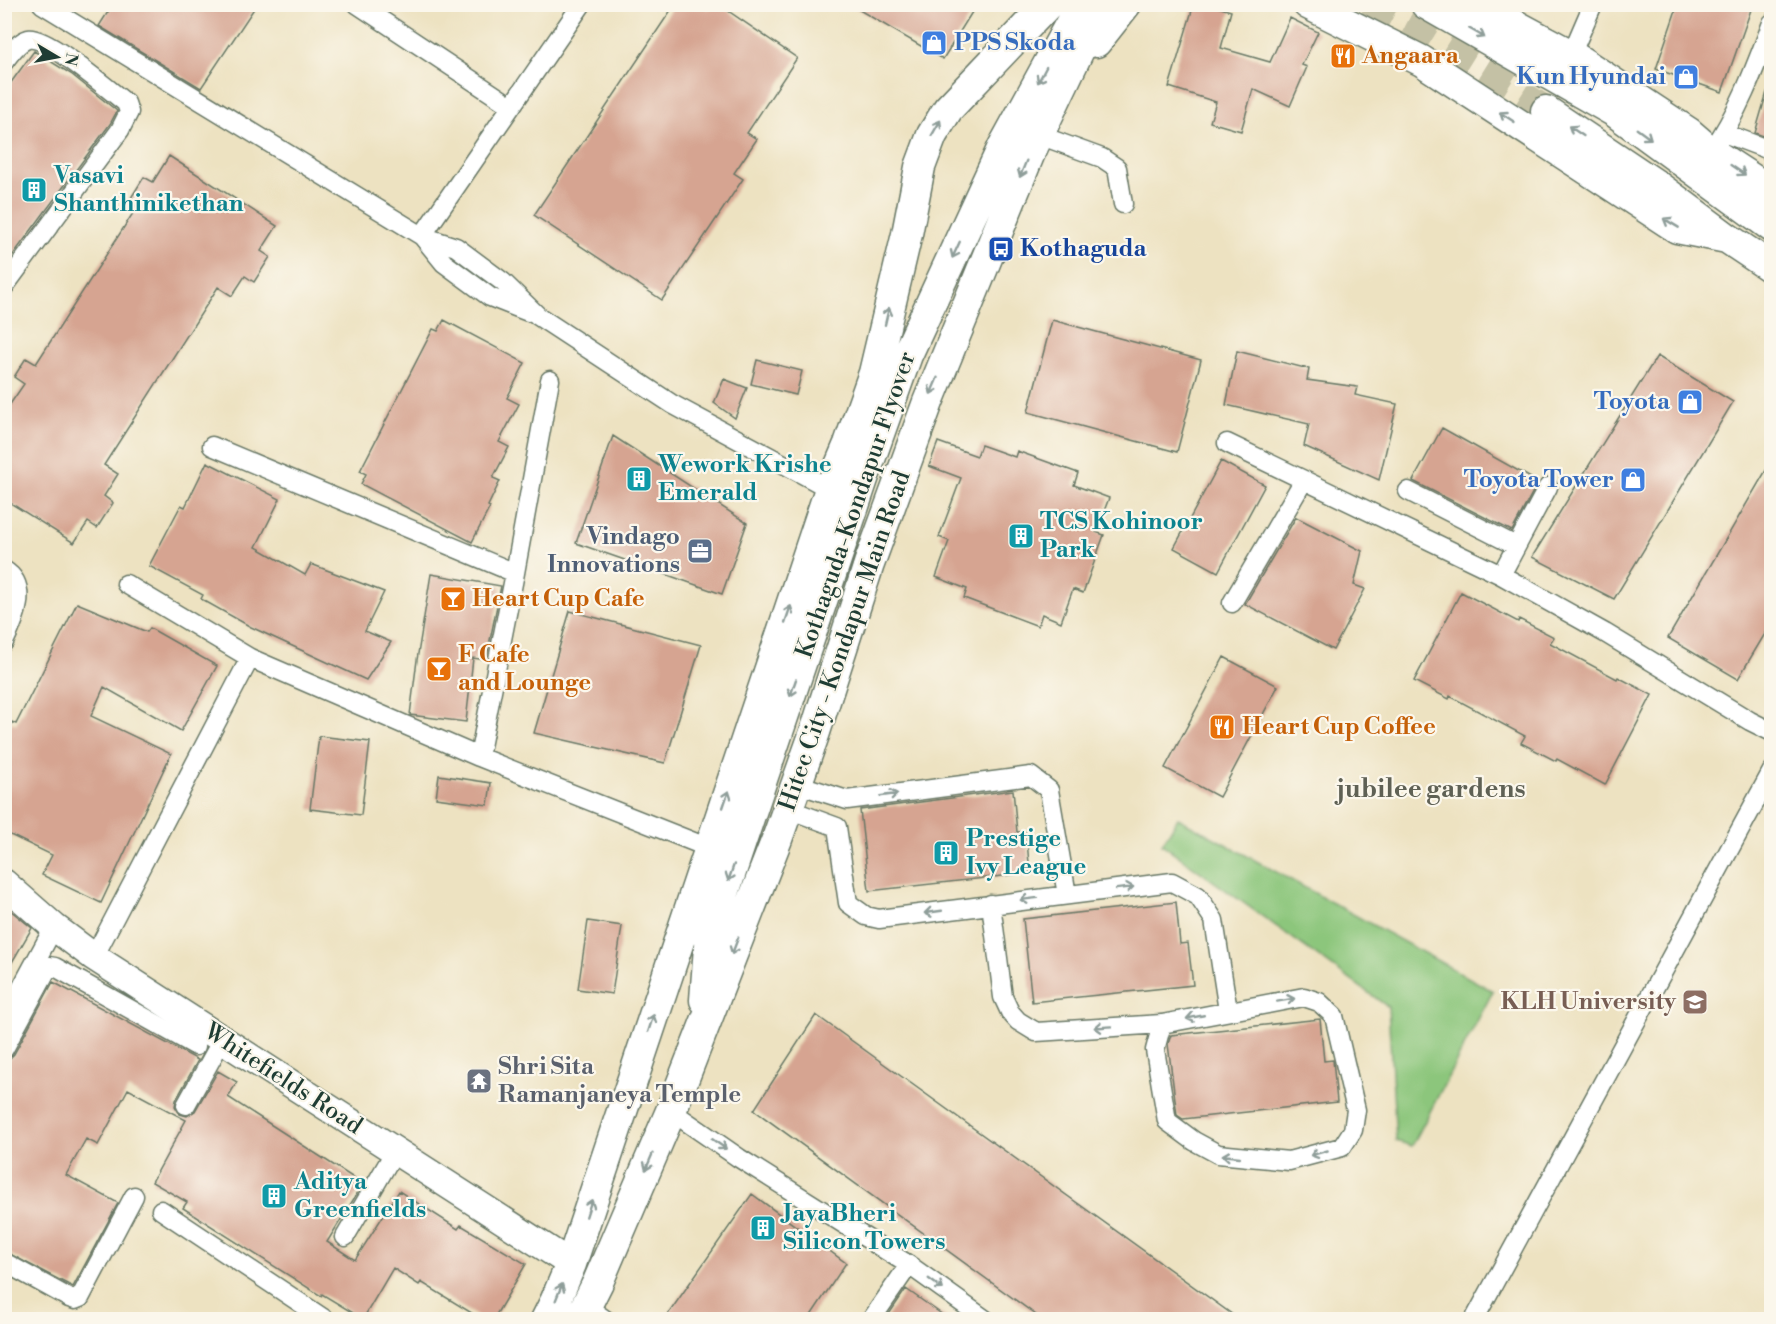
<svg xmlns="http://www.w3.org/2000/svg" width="1776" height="1324" font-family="'Libre Bodoni',serif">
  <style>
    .green { fill: #8cc67b; stroke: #568258; stroke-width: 1.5 }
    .building { fill: #d6a491 }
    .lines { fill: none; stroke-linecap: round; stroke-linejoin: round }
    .primary-tunnel { stroke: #c4c1a5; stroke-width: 30; stroke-dasharray: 30 15; stroke-linecap: butt }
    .street-casing { stroke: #677765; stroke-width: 21 }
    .secondary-casing { stroke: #677765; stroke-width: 30 }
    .primary-casing { stroke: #677765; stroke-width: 33 }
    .street { stroke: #fff; stroke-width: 18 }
    .secondary { stroke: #fff; stroke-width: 27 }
    .primary { stroke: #fff; stroke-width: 30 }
    .oneway { stroke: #8f9e9a }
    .labels { text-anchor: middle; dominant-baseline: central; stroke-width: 4.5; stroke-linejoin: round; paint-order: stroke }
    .shop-label { font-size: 24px; font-weight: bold; fill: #366cbe; stroke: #fbf7ec; text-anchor: end }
    .food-label { font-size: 24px; font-weight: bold; fill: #c56008; stroke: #fbf7ec; text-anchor: start }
    .culture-label { font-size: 24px; font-weight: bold; fill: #0d838f; stroke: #fbf7ec; text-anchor: start }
    .transit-label { font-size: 24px; font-weight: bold; fill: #164399; stroke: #fbf7ec; text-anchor: start }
    .street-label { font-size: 24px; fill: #1f3d34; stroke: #fbf7ec }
    .service-label { font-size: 24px; font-weight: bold; fill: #4e5e75; stroke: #fbf7ec; text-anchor: end }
    .education-label { font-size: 24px; font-weight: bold; fill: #785e54; stroke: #fbf7ec; text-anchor: end }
    .worship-label { font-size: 24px; font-weight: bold; fill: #5b616d; stroke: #fbf7ec; text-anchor: start }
    .neighbourhood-label { font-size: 26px; font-weight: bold; fill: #5f6155; stroke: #fbf7ec }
  </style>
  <rect width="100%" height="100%" fill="#fbf7ec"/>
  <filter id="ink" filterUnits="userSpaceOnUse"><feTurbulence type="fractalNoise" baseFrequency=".0167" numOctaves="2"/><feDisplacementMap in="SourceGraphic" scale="12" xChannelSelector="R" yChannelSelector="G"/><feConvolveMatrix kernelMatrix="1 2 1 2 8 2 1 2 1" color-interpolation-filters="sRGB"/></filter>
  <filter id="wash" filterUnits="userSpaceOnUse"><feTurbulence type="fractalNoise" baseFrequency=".008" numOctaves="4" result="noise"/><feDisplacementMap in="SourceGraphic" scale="24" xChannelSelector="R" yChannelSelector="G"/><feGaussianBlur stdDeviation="1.35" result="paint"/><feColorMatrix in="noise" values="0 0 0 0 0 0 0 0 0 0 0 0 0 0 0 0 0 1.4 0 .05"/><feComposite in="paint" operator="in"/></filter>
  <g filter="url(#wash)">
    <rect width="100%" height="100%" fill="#ede2c1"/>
    <!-- green -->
    <path class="green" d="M1178,818L1493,991L1412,1146L1396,1141L1388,1007L1162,844Z"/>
    <g id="blocks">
      <!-- building -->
      <path class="building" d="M113,4H257L201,88L99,26Z
        M675,4H701L707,9L718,4L797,58L747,133L757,139L734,173L743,179L662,300L534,215Z
        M849,4H977L943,59Z
        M1194,4H1207L1231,11L1221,48L1270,62L1290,18L1318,32L1302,65L1307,67L1290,106L1253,89L1241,131L1210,122L1216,102L1169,87Z
        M1678,4H1753L1722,92L1656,69Z
        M34,51L71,74L117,111L110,124L4,267V92Z
        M1767,92L1772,93V139L1755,133Z
        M169,156L277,226L261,251L270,257L254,282L245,276L232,296L218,287L104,465L118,474L104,496L113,503L97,528L88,522L74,543L4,499V413L24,384L14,377L26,358L36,364L137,207L129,201L144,177L153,182Z
        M444,320L525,363L507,398L519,404L499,442L509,447L493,478L500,481L488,506L490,507L472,542L361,484L366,474L360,471L433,329L438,331Z
        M1052,320L1201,360L1177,452L1028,412Z
        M1237,351L1309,369L1307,380L1357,387L1355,395L1397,404L1379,480L1304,446L1309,424L1226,405Z
        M1657,356L1733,402L1614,599L1532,557Z
        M757,360L802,371L796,395L751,384Z
        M724,379L747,388L735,418L714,403Z
        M1442,428L1538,482L1512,531L1413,481Z
        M613,436L747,523L722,594L576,543Z
        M938,442L977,456L981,445L1015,457L1017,451L1078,473L1074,485L1109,498L1096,532L1104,535L1083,593L1073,589L1061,622L1042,614L1038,626L964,598L967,589L936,577L949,541L939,537L961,478L929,466Z
        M1772,460V622L1738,679L1668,638Z
        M1221,461L1265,485L1218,572L1174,548Z
        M207,462L280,499L256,547L305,575L311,564L384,592L365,631L391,642L366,680L251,627L201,599L203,595L149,566L181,505L185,507Z
        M1296,517L1362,551L1354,585L1365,589L1333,650L1245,604Z
        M431,574L501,586L486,660L473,658L466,722L410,715L417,660Z
        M1461,592L1518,622L1519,619L1554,637L1550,643L1617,679L1618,677L1652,695L1605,785L1557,759L1556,761L1521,743L1525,736L1450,696L1449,699L1414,681Z
        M77,603L147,632L150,628L217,666L181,731L104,687L91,716L171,754L101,903L42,875L52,855L4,832V738L12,722L16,724Z
        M570,611L701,645L665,763L534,733Z
        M1224,657L1278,686L1219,797L1165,768Z
        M319,736L370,742L361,815L310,809Z
        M439,775L491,783L488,805L436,798Z
        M1013,790L1017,832H1026L1030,873L869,891L860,810Z
        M1176,902L1180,944L1188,943L1193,985L1032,1002L1023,919Z
        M4,905L32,928L4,976Z
        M588,921L622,926L612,994L578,989Z
        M53,982L198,1060L176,1100L175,1106L180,1114L187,1116L195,1111L218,1071L237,1082L228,1097L363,1184L327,1242L355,1260L399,1191L458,1229L461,1225L526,1264L493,1320H483L421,1282L419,1285L393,1268L363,1319L322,1294L321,1296L183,1208L187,1202L152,1182L186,1120L128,1089L98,1145L86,1139L66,1175L118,1203L73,1287L4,1251V1060L9,1059L14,1054Z
        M816,1015L1240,1320H1043L754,1110Z
        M1320,1019L1324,1061L1333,1060L1337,1102L1183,1119L1177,1115L1168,1044L1171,1035Z
        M752,1194L846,1263L808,1320H664Z
        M906,1289L950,1320H885Z"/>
    </g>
  </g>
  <g filter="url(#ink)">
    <use href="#blocks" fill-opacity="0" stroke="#677765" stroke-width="1.5"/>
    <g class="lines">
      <!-- primary-tunnel -->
      <path class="primary-tunnel" d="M1366,4L1410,27L1546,111"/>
      <!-- street casing -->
      <g class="street-casing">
        <path id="street" d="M42,4L422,236L456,247L503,282L538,316L672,404L830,489
          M357,4L511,106
          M1571,55L1593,4
          M4,62C10,54 18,42 28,39C46,35 110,91 126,103L129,112L120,130L4,287
          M1724,133L1772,151
          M1039,135L1102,158L1117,168L1123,204
          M1711,152C1739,112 1755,68 1772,23
          M422,236L582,4
          M422,236L444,263L490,297L528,312
          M1227,443L1501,575L1605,633L1750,721L1772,732
          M212,446L515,573
          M1408,491L1516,546
          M4,570C30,586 15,620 4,642
          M1501,575L1548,487
          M126,584L250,658L479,757L709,848
          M1232,603L1304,480
          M479,757L515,573L550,380
          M797,784L847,800L1031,776L1049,790L1067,895
          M788,809L837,827L848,903L866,916L879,919L1172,882L1198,896L1214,920L1228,1011
          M991,904L1003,997L1010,1012L1018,1021L1036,1032L1162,1024L1304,997L1319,1002L1334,1016L1356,1110L1353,1130L1342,1147L1289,1161L1218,1154L1194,1141L1167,1121L1155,1050L1162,1024
          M94,957L250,658
          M4,1020L54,927
          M4,1049L49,966L55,967L196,1046
          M186,1105L222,1040
          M671,1111L739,1158L909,1265L986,1320
          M161,1210L326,1320
          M345,1237L395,1151
          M4,1262L69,1298L75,1300L80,1298L134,1196
          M586,1306L606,1320
          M871,1320L909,1265
          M1474,1320L1772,771"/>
      </g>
      <!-- secondary casing -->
      <g class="secondary-casing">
        <path id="secondary" d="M4,883L54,927L94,957L571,1264"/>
      </g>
      <!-- primary casing -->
      <g class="primary-casing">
        <path id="primary" d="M1308,4L1422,61L1677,228L1727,238
          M1426,4L1615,112L1772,227
          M1476,4L1571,55L1689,133L1711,152L1772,192
          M1096,42L1126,4
          M1546,111L1656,185L1727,238L1772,268
          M705,1000L710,934L864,476L907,355L1003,147L1073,19L1079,4
          M546,1320L555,1302L571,1264L830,489L849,444L874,373L907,234L920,167L932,135L948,109L1048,4
          M579,1320L598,1282L671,1111L777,839L815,732L869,564L928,402L1029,155L1101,4"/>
      </g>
      <!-- street -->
      <use href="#street" class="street"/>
      <!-- secondary -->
      <use href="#secondary" class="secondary"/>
      <!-- primary -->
      <use href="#primary" class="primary"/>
    </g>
    <!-- one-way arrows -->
    <defs><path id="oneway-shaft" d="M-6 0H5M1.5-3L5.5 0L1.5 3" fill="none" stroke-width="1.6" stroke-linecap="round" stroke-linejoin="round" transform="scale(1.5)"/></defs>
    <g class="oneway">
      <use href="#oneway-shaft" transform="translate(1477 33) rotate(30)"/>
      <use href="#oneway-shaft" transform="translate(1042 75) rotate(118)"/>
      <use href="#oneway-shaft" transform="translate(1507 117) rotate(-147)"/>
      <use href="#oneway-shaft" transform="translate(936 128) rotate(-60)"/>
      <use href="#oneway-shaft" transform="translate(1576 131) rotate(-146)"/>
      <use href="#oneway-shaft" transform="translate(1644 134) rotate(36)"/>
      <use href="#oneway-shaft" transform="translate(1023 169) rotate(112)"/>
      <use href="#oneway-shaft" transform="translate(1738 170) rotate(34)"/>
      <use href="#oneway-shaft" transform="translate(1671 223) rotate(-149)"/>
      <use href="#oneway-shaft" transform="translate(956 250) rotate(115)"/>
      <use href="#oneway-shaft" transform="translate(887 316) rotate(-77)"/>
      <use href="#oneway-shaft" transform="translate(934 386) rotate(113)"/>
      <use href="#oneway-shaft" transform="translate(788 614) rotate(-71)"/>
      <use href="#oneway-shaft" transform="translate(793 688) rotate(109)"/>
      <use href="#oneway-shaft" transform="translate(889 795) rotate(-8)"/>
      <use href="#oneway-shaft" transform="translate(726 799) rotate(-71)"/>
      <use href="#oneway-shaft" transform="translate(731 873) rotate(109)"/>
      <use href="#oneway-shaft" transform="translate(1125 888) rotate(-7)"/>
      <use href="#oneway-shaft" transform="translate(1029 899) rotate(173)"/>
      <use href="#oneway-shaft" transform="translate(933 912) rotate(172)"/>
      <use href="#oneway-shaft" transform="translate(735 946) rotate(111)"/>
      <use href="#oneway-shaft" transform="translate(1286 1000) rotate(-10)"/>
      <use href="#oneway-shaft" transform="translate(1195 1017) rotate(169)"/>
      <use href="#oneway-shaft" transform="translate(651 1023) rotate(-72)"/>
      <use href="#oneway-shaft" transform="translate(1103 1027) rotate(176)"/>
      <use href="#oneway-shaft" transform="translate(719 1144) rotate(35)"/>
      <use href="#oneway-shaft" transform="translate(1319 1153) rotate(164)"/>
      <use href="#oneway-shaft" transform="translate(1231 1156) rotate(-174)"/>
      <use href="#oneway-shaft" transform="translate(649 1162) rotate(113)"/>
      <use href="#oneway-shaft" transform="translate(589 1208) rotate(-72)"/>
      <use href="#oneway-shaft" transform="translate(936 1284) rotate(36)"/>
      <use href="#oneway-shaft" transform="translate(559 1292) rotate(-68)"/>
    </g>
  </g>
  <!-- icons -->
  <defs>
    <g id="shop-square" transform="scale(1.35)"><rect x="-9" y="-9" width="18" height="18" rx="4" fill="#3f7fe0" stroke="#fbf7ec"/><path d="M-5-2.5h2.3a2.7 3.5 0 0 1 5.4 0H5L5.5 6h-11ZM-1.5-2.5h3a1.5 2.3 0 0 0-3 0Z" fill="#fff"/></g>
    <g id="restaurant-square" transform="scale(1.35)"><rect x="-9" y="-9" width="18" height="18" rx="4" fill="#e8710a" stroke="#fbf7ec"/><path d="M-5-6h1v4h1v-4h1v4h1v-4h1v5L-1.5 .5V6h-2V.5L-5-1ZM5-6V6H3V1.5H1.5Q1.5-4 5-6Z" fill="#fff"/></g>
    <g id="building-square" transform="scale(1.35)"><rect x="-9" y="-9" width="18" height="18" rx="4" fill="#0f9aa8" stroke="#fbf7ec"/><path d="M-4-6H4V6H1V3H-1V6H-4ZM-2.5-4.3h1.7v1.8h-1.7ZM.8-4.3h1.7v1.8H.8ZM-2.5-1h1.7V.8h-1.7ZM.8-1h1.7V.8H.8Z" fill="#fff"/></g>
    <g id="bus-square" transform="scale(1.35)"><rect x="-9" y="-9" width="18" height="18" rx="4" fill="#1a4fb4" stroke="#fbf7ec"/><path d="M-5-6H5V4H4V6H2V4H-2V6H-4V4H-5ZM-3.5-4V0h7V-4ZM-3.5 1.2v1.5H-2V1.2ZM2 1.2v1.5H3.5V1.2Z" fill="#fff"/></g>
    <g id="office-square" transform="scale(1.35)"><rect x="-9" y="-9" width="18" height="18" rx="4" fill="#5c6f8a" stroke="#fbf7ec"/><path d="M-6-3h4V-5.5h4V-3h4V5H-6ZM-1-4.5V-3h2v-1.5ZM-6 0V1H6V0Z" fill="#fff"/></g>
    <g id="bar-square" transform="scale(1.35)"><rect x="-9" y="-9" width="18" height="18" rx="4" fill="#e8710a" stroke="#fbf7ec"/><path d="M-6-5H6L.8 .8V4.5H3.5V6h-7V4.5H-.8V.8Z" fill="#fff"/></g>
    <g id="university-square" transform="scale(1.35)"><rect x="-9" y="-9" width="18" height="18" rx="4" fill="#8d6e63" stroke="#fbf7ec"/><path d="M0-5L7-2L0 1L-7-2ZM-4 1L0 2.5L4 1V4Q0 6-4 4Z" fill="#fff"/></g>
    <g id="temple-square" transform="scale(1.35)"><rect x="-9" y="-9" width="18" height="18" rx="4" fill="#6b7280" stroke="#fbf7ec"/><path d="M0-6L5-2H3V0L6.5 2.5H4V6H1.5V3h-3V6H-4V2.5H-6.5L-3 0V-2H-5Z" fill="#fff"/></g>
  </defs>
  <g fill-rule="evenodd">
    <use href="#shop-square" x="934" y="43"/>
    <use href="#restaurant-square" x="1343" y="56"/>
    <use href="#shop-square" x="1686" y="77"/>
    <use href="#building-square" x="34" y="190"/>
    <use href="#bus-square" x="1001" y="249"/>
    <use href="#shop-square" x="1690" y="402"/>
    <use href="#building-square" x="639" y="479"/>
    <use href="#shop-square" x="1633" y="480"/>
    <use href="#building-square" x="1021" y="536"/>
    <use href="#office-square" x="700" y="551"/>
    <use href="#bar-square" x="453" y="599"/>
    <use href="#bar-square" x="439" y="669"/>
    <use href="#restaurant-square" x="1222" y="727"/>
    <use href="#building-square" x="946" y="853"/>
    <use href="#university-square" x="1695" y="1002"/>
    <use href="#temple-square" x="479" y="1081"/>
    <use href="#building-square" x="274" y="1196"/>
    <use href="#building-square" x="763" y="1228"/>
  </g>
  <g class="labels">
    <!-- shop labels -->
    <g class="shop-label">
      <text x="954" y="43" text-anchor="start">PPS Skoda</text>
      <text x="1666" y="77">Kun Hyundai</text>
      <text x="1670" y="402">Toyota</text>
      <text x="1614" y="480">Toyota Tower</text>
    </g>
    <!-- food labels -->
    <g class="food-label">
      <text x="1362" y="56">Angaara</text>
      <text x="472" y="599">Heart Cup Cafe</text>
      <text x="458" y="655">F Cafe<tspan x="458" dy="28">and Lounge</tspan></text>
      <text x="1242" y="727">Heart Cup Coffee</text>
    </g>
    <!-- culture labels -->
    <g class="culture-label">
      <text x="54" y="176">Vasavi<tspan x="54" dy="28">Shanthinikethan</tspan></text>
      <text x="658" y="465">Wework Krishe<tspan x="658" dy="28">Emerald</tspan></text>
      <text x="1040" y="522">TCS Kohinoor<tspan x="1040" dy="28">Park</tspan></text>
      <text x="966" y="839">Prestige<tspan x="966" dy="28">Ivy League</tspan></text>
      <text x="294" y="1182">Aditya<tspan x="294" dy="28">Greenfields</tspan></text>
      <text x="783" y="1214">JayaBheri<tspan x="783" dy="28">Silicon Towers</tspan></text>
    </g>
    <!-- transit labels -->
    <g class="transit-label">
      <text x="1020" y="249">Kothaguda</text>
    </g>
    <!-- street labels -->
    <g class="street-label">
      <text transform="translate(856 505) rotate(-71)">Kothaguda-Kondapur Flyover</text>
      <text transform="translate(845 641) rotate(-71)">Hitec City - Kondapur Main Road</text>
      <text transform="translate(283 1079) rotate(33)">Whitefields Road</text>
    </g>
    <!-- service labels -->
    <g class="service-label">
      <text x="680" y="537">Vindago<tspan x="680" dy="28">Innovations</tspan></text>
    </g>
    <!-- education labels -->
    <g class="education-label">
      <text x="1676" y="1002">KLH University</text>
    </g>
    <!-- worship labels -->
    <g class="worship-label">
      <text x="498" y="1067">Shri Sita<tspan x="498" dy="28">Ramanjaneya Temple</tspan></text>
    </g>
    <!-- neighbourhood labels -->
    <g class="neighbourhood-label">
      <text x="1431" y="789">jubilee gardens</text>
    </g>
  </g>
  <!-- margin -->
  <rect width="1776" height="1324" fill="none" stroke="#fbf7ec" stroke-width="24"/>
  <!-- north arrow -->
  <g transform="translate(57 57) rotate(100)" stroke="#fbf7ec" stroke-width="4.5" paint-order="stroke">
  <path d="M0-4.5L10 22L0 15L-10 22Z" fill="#1f3d34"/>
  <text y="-9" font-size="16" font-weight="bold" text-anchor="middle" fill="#1f3d34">N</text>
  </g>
</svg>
